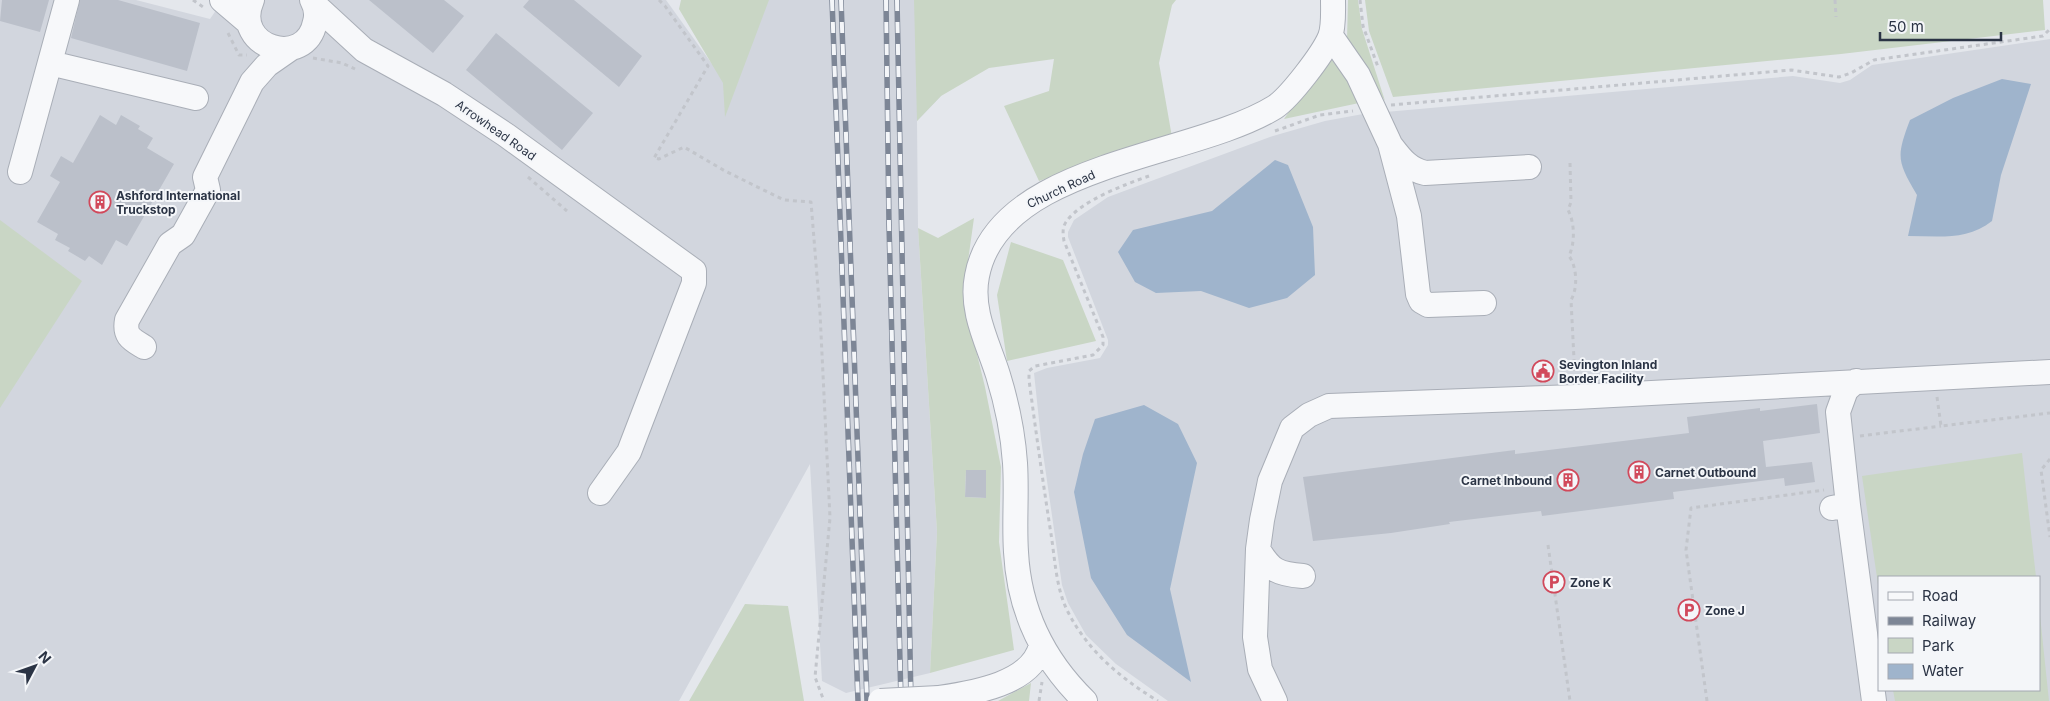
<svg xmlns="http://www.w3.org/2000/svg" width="2050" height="701" font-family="Inter,sans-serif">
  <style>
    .built { fill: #d2d6de; fill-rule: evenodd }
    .green { fill: #c9d6c5; fill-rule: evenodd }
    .water { fill: #9fb4cc }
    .building { fill: #bbc0ca }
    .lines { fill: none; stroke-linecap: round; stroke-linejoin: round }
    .minor-casing { stroke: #a9aeb7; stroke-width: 26 }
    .path { stroke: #c2c5cb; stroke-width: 3; stroke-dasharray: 4 4; stroke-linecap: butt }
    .minor { stroke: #f7f8fa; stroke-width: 24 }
    .rail-casing { stroke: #7d8696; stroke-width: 5.5 }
    .rail { stroke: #f4f6f9; stroke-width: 4; stroke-dasharray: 11; stroke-linecap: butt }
    .minor-bridge-casing { stroke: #a9aeb7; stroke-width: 26; stroke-linecap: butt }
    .minor-bridge { stroke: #f7f8fa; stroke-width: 24 }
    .labels { text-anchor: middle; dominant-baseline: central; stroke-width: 4; stroke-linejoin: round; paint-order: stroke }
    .street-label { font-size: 12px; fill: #2b3445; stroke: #f4f6f9 }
    .poi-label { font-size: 12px; font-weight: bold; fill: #2b3445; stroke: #f4f6f9; text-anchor: start }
  </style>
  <rect width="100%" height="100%" fill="#e4e7ec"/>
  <!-- built -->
  <path class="built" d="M0,0H136L210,19L223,0H666L712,64L750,0H955L941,96L917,121L918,228L937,532L930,673L846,693L822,681L810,464L679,701H0Z
    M2050,39V701H1168L1116,664L1086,635L1068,603L1062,585L1041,439L1034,373L1047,368L1100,358L1108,345V340L1068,237V232L1074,220L1108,197L1273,136L1325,121L1363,114L1793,76L1840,83L1850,80L1872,65ZM1879,577H2039V690H1879Z"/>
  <!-- green -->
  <path class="green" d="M681,0H769L725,117L723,83L679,9Z
    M914,0H1176L1172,5L1159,63L1172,137L1039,181L1004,106L1049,91L1054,59L989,68L941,96L917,121Z
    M1348,0H1358L1362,29L1385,101L1347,40Z
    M1365,0H2043L2045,30L1841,54L1393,97L1369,31Z
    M1328,56L1341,70L1359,103L1284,119Z
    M974,218L963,297L985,387L1001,467L999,542L1014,650L930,673L937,532L918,228L938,238ZM966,470H986V498L965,497Z
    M0,220L82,281L0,408Z
    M1011,242L1063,260L1096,341L1007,361L997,295Z
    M2022,453L2036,577H1879V591L1862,476Z
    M745,604L788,606L804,701H689Z
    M2039,606L2049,701H1895L1893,690H2039Z
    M1031,683L1029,701H998Z"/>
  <!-- water -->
  <path class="water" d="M2002,79L2031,84L2001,175L1992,221C1967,241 1938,236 1908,236L1917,195C1897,161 1896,157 1910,120L1953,98Z
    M1275,160L1288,165L1313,227L1315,275L1287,298L1249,308L1201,291L1156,293L1135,282L1118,252L1133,230L1212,211Z
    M1144,405L1178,424L1197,463L1170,589L1191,682L1127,635L1091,578L1074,492L1083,454L1095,419Z"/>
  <!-- building -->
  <path class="building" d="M2,0H49L40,32L0,21Z
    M80,0H118L200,23L187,71L71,38Z
    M369,0H444L464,16L433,53Z
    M529,0H574L642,56L619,87L523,7Z
    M496,33L593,113L562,150L466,70Z
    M100,115L116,125L121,115L140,126L138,129L153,138L147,148L174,164L127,246L116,240L102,265L89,256L85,261L68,251L70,248L55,240L58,234L37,222L60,182L50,176L61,156L73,163Z
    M1817,404L1820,433L1763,441L1766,467L1812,462L1815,482L1785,486L1784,478L1673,492L1674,499L1542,516L1541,511L1449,522L1450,524L1391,533L1313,541L1303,477L1515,450V454L1689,433L1687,417L1760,408V411Z
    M966,470H986V498L965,497Z"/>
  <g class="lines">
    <!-- minor casing -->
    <g class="minor-casing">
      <path id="minor" d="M222,0L249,23
        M252,0C231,48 306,70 315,22C317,15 316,7 312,0
        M314,4L364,50L444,94L506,135L694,271V283L629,452L600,493
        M1331,36L1358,75L1390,144L1409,216L1418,294L1421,301L1428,305L1484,303
        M50,63L196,98
        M1392,147C1402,160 1409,169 1425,173L1529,167
        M20,172L67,0
        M144,347C131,339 124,336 127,320L170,244L183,235L208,190L205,177L252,82L267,65L290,49
        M1848,505L1838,412L1846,390L1856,381
        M1832,508L1848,505L1874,701
        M1258,549C1271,571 1278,574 1303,576
        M939,698C972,693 1033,684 1041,645
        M1085,701C1043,660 1019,610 1016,552C1014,522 1017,493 1015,463C1013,433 1007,404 998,375C988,343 970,311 977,276C998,163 1193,158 1275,107C1290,97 1323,54 1330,37C1334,27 1333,11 1333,0
        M1275,701L1260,669L1255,637L1258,549L1262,520L1270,481L1292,428L1309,415L1329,406L1575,397L2050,372"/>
    </g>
    <!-- path -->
    <path class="path" d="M193,0L203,7
      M659,0L665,6L708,66L654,158L659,159L684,147L725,171L784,200L811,202L820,313L830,518L815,677L824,701
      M1360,0L1363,26L1378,67
      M1835,0L1836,17
      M228,33L239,55H247
      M313,58L342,63L355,69
      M1391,105L1791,70L1839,77L1851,73L1874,60L2043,36L2050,29
      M1275,131L1320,115L1353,111
      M1570,163L1571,202L1568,210C1575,223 1575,243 1569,256C1577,267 1578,288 1571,300L1575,379
      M1149,176C1126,184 1080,201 1066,222C1062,228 1063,234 1064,241L1103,337V345L1093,355L1035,366L1029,371V380C1036,432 1043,483 1051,534C1055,559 1056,589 1068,612C1088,651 1120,678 1158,701
      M528,177L567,211
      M1937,397L1941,426L2050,413
      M1860,436L1941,426
      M2050,459L2041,470L2050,537
      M1548,545L1570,701
      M1039,701L1042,682
      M1707,701L1686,550L1691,508L1824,490"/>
    <!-- minor -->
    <use href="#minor" class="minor"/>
    <!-- rail casing -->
    <g class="rail-casing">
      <path id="rail" d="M832,0L858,701
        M841,0L867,701
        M886,0L889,224L901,701
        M897,0L911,701"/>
    </g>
    <!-- rail -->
    <use href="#rail" class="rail"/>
    <!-- minor-bridge casing -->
    <g class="minor-bridge-casing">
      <path id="minor-bridge" d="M880,701L939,698"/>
    </g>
    <!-- minor-bridge -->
    <use href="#minor-bridge" class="minor-bridge"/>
  </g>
  <!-- icons -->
  <defs>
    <g id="building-ring" transform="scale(1.125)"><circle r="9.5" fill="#f4f6f9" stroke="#d1495b" stroke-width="1.5"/><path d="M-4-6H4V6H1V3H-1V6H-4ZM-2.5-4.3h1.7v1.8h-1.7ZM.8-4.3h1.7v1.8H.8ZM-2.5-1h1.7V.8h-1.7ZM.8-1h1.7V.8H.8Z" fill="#d1495b"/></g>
    <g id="civic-ring" transform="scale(1.125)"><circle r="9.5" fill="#f4f6f9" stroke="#d1495b" stroke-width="1.5"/><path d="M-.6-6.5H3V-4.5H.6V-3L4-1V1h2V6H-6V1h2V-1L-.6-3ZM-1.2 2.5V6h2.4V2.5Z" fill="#d1495b"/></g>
    <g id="parking-ring" transform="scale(1.125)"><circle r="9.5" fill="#f4f6f9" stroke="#d1495b" stroke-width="1.5"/><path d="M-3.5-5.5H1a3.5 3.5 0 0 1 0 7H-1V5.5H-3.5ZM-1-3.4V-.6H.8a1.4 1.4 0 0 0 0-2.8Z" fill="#d1495b"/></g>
  </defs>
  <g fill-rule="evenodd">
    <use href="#building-ring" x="100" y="202"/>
    <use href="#civic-ring" x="1543" y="371"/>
    <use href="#building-ring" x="1639" y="472"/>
    <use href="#building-ring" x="1568" y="480"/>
    <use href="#parking-ring" x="1554" y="582"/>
    <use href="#parking-ring" x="1689" y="610"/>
  </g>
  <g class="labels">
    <!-- street labels -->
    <g class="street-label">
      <text transform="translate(496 130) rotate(35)">Arrowhead Road</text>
      <text transform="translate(1061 189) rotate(-25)">Church Road</text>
    </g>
    <!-- poi labels -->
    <g class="poi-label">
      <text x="116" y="195">Ashford International<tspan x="116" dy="14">Truckstop</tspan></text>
      <text x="1559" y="364">Sevington Inland<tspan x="1559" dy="14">Border Facility</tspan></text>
      <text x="1655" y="472">Carnet Outbound</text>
      <text x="1552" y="480" text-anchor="end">Carnet Inbound</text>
      <text x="1570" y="582">Zone K</text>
      <text x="1705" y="610">Zone J</text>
    </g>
  </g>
  <!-- legend -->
  <rect x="1878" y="576" width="162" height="115" fill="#f4f6f9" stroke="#a4a8b1"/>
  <rect x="1888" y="592" width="25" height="8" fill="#f7f8fa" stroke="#a4a8b1"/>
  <text x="1922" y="601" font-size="15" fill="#2b3445">Road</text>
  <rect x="1888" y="617" width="25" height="8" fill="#7d8696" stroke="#a4a8b1"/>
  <text x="1922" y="626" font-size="15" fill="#2b3445">Railway</text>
  <rect x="1888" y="638" width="25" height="15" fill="#c9d6c5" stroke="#a4a8b1"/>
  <text x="1922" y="651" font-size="15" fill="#2b3445">Park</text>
  <rect x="1888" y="664" width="25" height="15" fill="#9fb4cc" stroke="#a4a8b1"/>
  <text x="1922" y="676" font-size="15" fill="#2b3445">Water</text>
  <!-- north arrow -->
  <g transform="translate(35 666) rotate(49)" stroke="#f4f6f9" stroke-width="4" paint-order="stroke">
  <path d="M0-4L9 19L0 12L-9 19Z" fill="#2b3445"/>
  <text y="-8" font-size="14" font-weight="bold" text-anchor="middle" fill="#2b3445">N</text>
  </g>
  <!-- scale -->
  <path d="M1880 32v8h121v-8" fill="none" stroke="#2b3445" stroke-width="2.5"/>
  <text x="1888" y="32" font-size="15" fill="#2b3445" stroke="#f4f6f9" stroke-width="4" paint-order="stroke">50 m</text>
</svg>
